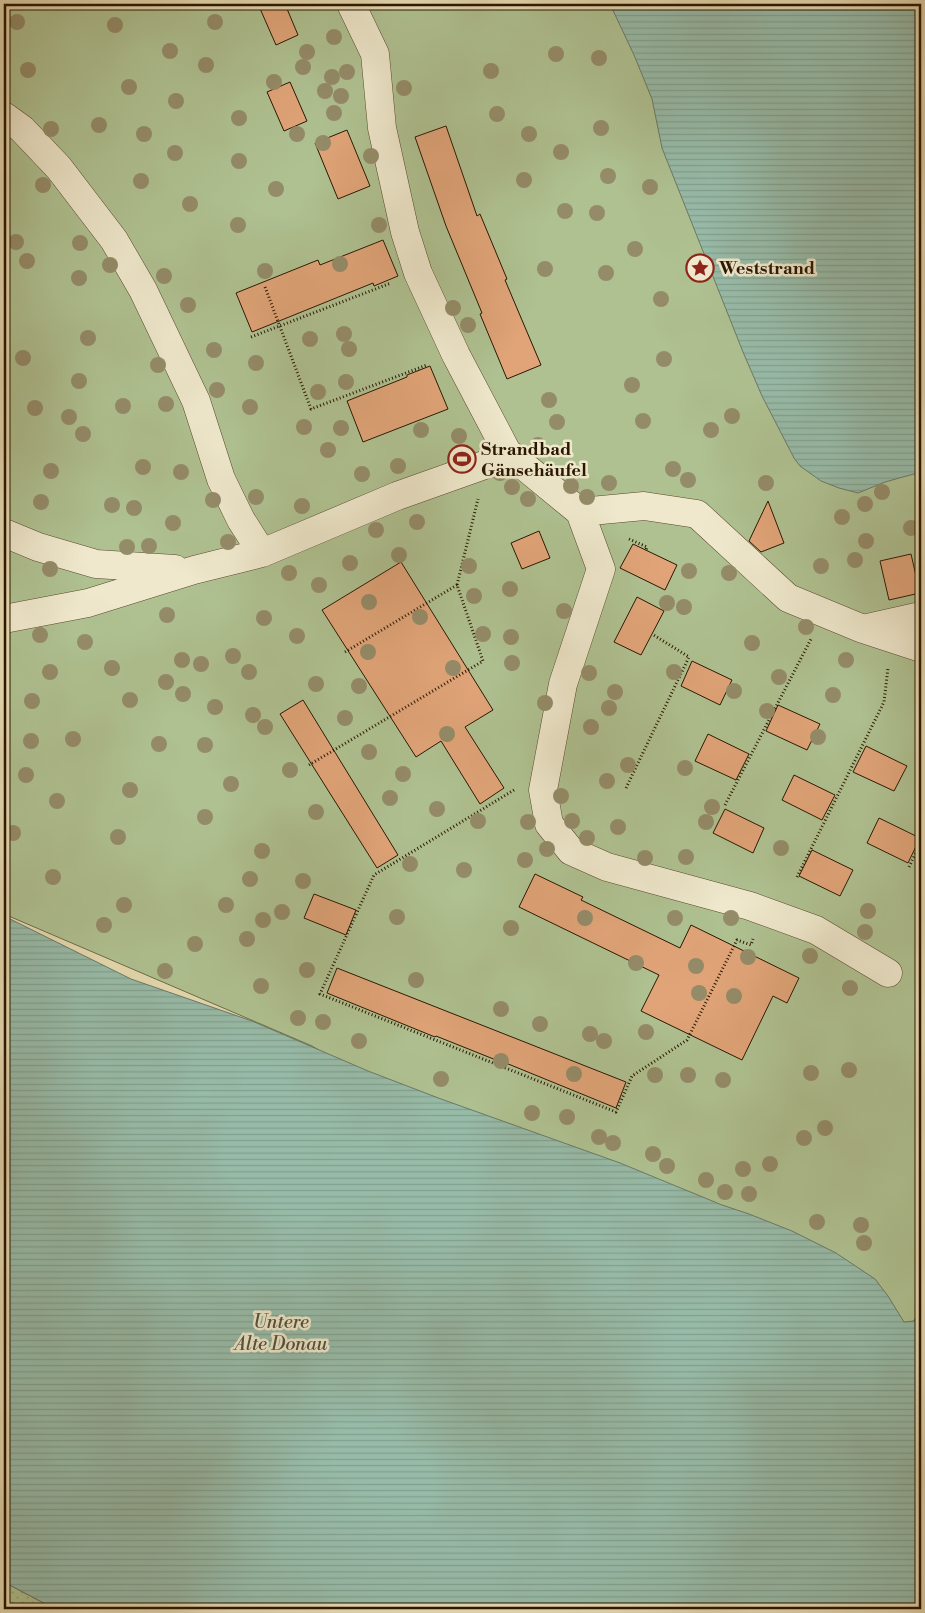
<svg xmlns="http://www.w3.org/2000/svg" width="925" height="1613" font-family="'Libre Bodoni',serif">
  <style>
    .park { fill: url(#park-dots); stroke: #6c6c48 }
    .garden { fill: #afc191; stroke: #6c6c48 }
    .water { fill: url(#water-rules); stroke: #6b7965 }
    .building { fill: #e0a478; stroke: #291600 }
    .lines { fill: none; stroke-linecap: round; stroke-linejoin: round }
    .street-casing { stroke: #58472c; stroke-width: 29 }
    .path { stroke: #291600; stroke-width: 3; stroke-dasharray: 1 2.5; stroke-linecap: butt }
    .street { stroke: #efe8cc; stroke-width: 28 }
    .tree { fill: #948b68 }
    .labels { text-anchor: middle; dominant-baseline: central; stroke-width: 5; stroke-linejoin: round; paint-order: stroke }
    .poi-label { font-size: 18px; font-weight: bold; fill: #291600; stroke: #efe8cc; text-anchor: start }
    .water-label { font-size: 19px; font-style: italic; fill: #50503b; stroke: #efe8cc }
  </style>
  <defs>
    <pattern id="park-dots" width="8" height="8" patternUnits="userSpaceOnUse" patternTransform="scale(1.25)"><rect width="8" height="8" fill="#afc191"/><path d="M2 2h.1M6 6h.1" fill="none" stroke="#97a57b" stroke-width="1.8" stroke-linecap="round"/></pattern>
    <pattern id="water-rules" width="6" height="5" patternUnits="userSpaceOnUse" patternTransform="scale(1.25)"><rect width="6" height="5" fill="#97bba8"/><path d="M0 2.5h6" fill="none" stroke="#82a08f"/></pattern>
  </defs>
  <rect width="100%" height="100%" fill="#e7dbb1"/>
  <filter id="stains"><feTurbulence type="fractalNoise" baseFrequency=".004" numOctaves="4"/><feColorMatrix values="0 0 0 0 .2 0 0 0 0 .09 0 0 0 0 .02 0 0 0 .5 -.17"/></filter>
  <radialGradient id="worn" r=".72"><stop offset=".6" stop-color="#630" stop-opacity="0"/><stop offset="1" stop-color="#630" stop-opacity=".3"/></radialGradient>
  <!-- park -->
  <path class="park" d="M4,1582L55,1609H4Z"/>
  <!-- garden -->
  <path class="garden" d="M4,4H921V1306L914,1321L859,1349L706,1281L312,1046L4,914Z"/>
  <!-- water -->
  <path class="water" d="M610,4H921V472L885,482L858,493L839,488L821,481L800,466L794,458L762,396L743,352L662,148L652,99L634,55Z
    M4,916L131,979L252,1021L368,1071L441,1099L620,1163L722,1205L749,1214L792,1231L836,1253L875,1279L888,1296L904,1322L914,1321L921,1310V1609H55L4,1582Z"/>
  <!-- building -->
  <path class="building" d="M258,4H285L298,35L276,45Z
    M290,82L307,121L284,131L267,92Z
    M446,126L477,216L480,214L507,279L505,280L541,365L507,379L480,314L482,313L446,226L415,137Z
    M347,130L370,186L338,199L315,143Z
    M383,240L398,276L374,286L373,283L252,332L236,293L318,260L320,265Z
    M430,366L448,409L363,442L347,401L407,377V375Z
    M768,501L784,543L761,552L749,541Z
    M539,531L550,558L522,569L511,543Z
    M633,544L677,565L665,590L620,568Z
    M911,554L920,593L889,600L880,561Z
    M401,562L493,710L465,727L504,788L480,804L441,741L416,757L322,610Z
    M637,597L664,611L641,655L614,642Z
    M692,661L732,680L720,705L681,686Z
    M303,700L398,855L377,868L280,714Z
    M778,705L820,724L807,750L766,731Z
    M708,734L749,754L736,780L695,761Z
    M866,746L907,766L894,791L853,772Z
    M794,775L835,795L822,820L782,800Z
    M725,809L764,828L753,853L713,833Z
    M879,818L920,838L908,863L867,843Z
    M812,850L853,870L840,896L799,876Z
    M535,874L583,897L581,900L680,948L691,925L799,978L787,1003L773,996L742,1060L641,1011L659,975L519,907Z
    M314,894L356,910L346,935L304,918Z
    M337,968L626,1082L616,1108L496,1059V1060L436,1036L435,1037L327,993Z"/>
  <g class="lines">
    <!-- street casing -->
    <g class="street-casing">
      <path id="street" d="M351,4L375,54L382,128L405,232L418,273L456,355L507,452L580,512L644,506L697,514L788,598L863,629L921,616
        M4,116L22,129L59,168L114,240L143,290L196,401L221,479L241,520L262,553
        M580,512L601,569L563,684L543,790L549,824L571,851L607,867L750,906L816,930L888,973
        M4,533L38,547L96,564L175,569
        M4,619L88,603L194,570L262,553L397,496L487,464L507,452
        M863,629L921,648"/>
    </g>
    <!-- path -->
    <path class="path" d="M265,287L311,409L427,365
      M251,337L391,283
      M629,539L647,547L646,550
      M345,652L457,585
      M309,765L483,661L457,585L478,499
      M626,788L689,657L652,634
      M514,790L374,875L320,994L616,1112L632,1076L687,1040L737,940L751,945L753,939
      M725,805L811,639
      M909,867L921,842
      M797,877L884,702L888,668"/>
    <!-- street -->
    <use href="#street" class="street"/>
  </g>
  <!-- trees -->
  <g class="tree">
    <circle cx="17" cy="22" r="8"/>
    <circle cx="215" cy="22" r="8"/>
    <circle cx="115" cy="25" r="8"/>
    <circle cx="334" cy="37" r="8"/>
    <circle cx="170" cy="51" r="8"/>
    <circle cx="307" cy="52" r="8"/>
    <circle cx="556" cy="54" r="8"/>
    <circle cx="599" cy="58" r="8"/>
    <circle cx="206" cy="65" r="8"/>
    <circle cx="303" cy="67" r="8"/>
    <circle cx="28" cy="70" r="8"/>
    <circle cx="491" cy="71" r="8"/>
    <circle cx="347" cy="72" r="8"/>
    <circle cx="332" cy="77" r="8"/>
    <circle cx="274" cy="82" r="8"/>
    <circle cx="129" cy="87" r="8"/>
    <circle cx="404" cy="88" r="8"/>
    <circle cx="325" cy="91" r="8"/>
    <circle cx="341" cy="96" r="8"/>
    <circle cx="176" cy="101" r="8"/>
    <circle cx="334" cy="113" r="8"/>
    <circle cx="497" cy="114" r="8"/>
    <circle cx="239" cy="118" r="8"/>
    <circle cx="99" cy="125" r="8"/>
    <circle cx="601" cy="128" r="8"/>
    <circle cx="51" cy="129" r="8"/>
    <circle cx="144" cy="134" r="8"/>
    <circle cx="297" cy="134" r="8"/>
    <circle cx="529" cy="134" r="8"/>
    <circle cx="323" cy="143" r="8"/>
    <circle cx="561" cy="152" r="8"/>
    <circle cx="175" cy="153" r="8"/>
    <circle cx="371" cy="156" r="8"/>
    <circle cx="239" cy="161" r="8"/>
    <circle cx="608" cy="176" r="8"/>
    <circle cx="524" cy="180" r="8"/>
    <circle cx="141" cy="181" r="8"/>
    <circle cx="43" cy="185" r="8"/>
    <circle cx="650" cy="187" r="8"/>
    <circle cx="276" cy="189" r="8"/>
    <circle cx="190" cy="204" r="8"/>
    <circle cx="565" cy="211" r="8"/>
    <circle cx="597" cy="213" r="8"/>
    <circle cx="238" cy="225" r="8"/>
    <circle cx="379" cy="225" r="8"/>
    <circle cx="16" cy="242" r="8"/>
    <circle cx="80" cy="243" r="8"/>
    <circle cx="635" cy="249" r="8"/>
    <circle cx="27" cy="261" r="8"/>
    <circle cx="340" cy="264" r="8"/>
    <circle cx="110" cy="265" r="8"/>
    <circle cx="545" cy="269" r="8"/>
    <circle cx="265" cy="271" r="8"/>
    <circle cx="606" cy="273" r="8"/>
    <circle cx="164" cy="276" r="8"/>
    <circle cx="79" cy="278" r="8"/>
    <circle cx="661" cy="299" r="8"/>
    <circle cx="188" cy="305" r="8"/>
    <circle cx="453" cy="308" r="8"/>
    <circle cx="468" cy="325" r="8"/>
    <circle cx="344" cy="334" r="8"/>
    <circle cx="88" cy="338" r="8"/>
    <circle cx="310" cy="339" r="8"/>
    <circle cx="349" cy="349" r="8"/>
    <circle cx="214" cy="350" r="8"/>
    <circle cx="23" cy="358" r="8"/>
    <circle cx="664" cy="359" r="8"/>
    <circle cx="256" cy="363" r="8"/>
    <circle cx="158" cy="365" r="8"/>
    <circle cx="79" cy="381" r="8"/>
    <circle cx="346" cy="382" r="8"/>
    <circle cx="632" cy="385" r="8"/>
    <circle cx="217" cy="390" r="8"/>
    <circle cx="318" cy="392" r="8"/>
    <circle cx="549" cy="400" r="8"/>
    <circle cx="166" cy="404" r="8"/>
    <circle cx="123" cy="406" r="8"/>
    <circle cx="250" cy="407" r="8"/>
    <circle cx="35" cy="408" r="8"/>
    <circle cx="732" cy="416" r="8"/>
    <circle cx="69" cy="417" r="8"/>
    <circle cx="643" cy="421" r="8"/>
    <circle cx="557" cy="422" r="8"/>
    <circle cx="304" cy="427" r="8"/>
    <circle cx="341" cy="428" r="8"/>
    <circle cx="421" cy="430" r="8"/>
    <circle cx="711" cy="430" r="8"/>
    <circle cx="83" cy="434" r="8"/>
    <circle cx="459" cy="436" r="8"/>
    <circle cx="538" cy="445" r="8"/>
    <circle cx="328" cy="450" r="8"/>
    <circle cx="398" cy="466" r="8"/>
    <circle cx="143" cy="467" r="8"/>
    <circle cx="673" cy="469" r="8"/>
    <circle cx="51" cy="471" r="8"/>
    <circle cx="181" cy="472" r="8"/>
    <circle cx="500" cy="473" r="8"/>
    <circle cx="362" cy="474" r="8"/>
    <circle cx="688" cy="480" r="8"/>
    <circle cx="609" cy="483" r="8"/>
    <circle cx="766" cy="483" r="8"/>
    <circle cx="571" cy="486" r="8"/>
    <circle cx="512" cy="487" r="8"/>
    <circle cx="882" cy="492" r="8"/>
    <circle cx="256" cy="497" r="8"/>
    <circle cx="587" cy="497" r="8"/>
    <circle cx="528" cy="499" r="8"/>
    <circle cx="213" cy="500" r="8"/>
    <circle cx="41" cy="502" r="8"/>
    <circle cx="865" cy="504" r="8"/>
    <circle cx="112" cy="505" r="8"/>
    <circle cx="302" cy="506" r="8"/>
    <circle cx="134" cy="508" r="8"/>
    <circle cx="842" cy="517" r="8"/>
    <circle cx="417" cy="522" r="8"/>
    <circle cx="173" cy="523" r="8"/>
    <circle cx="911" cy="528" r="8"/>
    <circle cx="376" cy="530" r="8"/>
    <circle cx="866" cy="541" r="8"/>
    <circle cx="228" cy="542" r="8"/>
    <circle cx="149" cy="546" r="8"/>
    <circle cx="127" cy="547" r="8"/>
    <circle cx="399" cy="555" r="8"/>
    <circle cx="855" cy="560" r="8"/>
    <circle cx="350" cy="563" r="8"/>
    <circle cx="469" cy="566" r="8"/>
    <circle cx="821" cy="566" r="8"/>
    <circle cx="50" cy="569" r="8"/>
    <circle cx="689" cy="571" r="8"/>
    <circle cx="289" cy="573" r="8"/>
    <circle cx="729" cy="573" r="8"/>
    <circle cx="319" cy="585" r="8"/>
    <circle cx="510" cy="589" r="8"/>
    <circle cx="474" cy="596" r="8"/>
    <circle cx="369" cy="602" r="8"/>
    <circle cx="667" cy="603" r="8"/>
    <circle cx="684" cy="607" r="8"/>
    <circle cx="564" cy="611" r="8"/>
    <circle cx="167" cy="615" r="8"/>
    <circle cx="420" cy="617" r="8"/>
    <circle cx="264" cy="618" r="8"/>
    <circle cx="806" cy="627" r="8"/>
    <circle cx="483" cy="634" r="8"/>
    <circle cx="40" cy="635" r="8"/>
    <circle cx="297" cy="636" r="8"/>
    <circle cx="511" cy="637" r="8"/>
    <circle cx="85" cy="642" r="8"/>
    <circle cx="752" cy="643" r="8"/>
    <circle cx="368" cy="652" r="8"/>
    <circle cx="233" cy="656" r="8"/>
    <circle cx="182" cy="660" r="8"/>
    <circle cx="846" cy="660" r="8"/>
    <circle cx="512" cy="663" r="8"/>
    <circle cx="201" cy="664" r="8"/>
    <circle cx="112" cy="668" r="8"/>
    <circle cx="453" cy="668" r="8"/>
    <circle cx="50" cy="672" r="8"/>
    <circle cx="249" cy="672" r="8"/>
    <circle cx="674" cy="672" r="8"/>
    <circle cx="589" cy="673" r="8"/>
    <circle cx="779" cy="677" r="8"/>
    <circle cx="166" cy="682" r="8"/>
    <circle cx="316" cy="684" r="8"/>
    <circle cx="359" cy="686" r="8"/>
    <circle cx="734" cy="691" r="8"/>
    <circle cx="615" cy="692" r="8"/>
    <circle cx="183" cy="694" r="8"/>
    <circle cx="833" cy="695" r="8"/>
    <circle cx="130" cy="700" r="8"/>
    <circle cx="32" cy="701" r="8"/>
    <circle cx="545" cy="703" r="8"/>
    <circle cx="215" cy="707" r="8"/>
    <circle cx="609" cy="708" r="8"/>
    <circle cx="767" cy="711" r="8"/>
    <circle cx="253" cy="715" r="8"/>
    <circle cx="345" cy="718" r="8"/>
    <circle cx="265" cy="727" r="8"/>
    <circle cx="591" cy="727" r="8"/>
    <circle cx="447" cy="734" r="8"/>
    <circle cx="818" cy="737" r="8"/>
    <circle cx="73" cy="739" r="8"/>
    <circle cx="31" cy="741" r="8"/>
    <circle cx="159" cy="744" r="8"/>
    <circle cx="205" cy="745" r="8"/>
    <circle cx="369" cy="752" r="8"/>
    <circle cx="628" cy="765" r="8"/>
    <circle cx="685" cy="768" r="8"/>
    <circle cx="290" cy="770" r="8"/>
    <circle cx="403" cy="774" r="8"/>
    <circle cx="26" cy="775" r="8"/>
    <circle cx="607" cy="781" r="8"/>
    <circle cx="231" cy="784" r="8"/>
    <circle cx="130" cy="790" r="8"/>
    <circle cx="561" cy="796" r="8"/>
    <circle cx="390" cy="798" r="8"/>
    <circle cx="57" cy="801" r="8"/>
    <circle cx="712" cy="807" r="8"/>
    <circle cx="437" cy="809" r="8"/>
    <circle cx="316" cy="812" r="8"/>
    <circle cx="205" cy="817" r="8"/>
    <circle cx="478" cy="821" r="8"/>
    <circle cx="572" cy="821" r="8"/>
    <circle cx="528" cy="822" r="8"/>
    <circle cx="706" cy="822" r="8"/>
    <circle cx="618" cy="827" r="8"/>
    <circle cx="13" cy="833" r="8"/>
    <circle cx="118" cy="837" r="8"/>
    <circle cx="587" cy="838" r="8"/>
    <circle cx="781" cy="848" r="8"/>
    <circle cx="547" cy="849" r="8"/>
    <circle cx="262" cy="851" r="8"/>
    <circle cx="686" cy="857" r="8"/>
    <circle cx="645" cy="858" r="8"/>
    <circle cx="525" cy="860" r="8"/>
    <circle cx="410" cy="864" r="8"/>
    <circle cx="464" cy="870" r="8"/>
    <circle cx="53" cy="877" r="8"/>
    <circle cx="250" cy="879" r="8"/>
    <circle cx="303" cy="881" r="8"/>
    <circle cx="124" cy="905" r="8"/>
    <circle cx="226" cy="905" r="8"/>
    <circle cx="868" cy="911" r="8"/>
    <circle cx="282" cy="912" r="8"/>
    <circle cx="397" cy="917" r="8"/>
    <circle cx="585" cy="918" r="8"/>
    <circle cx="675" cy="918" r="8"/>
    <circle cx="731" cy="918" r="8"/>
    <circle cx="263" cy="920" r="8"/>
    <circle cx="104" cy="925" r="8"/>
    <circle cx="511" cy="928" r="8"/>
    <circle cx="865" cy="932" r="8"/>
    <circle cx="247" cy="939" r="8"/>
    <circle cx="195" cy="944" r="8"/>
    <circle cx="810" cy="956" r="8"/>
    <circle cx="748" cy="957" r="8"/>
    <circle cx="636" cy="963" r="8"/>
    <circle cx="696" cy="966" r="8"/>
    <circle cx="307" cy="970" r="8"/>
    <circle cx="165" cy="971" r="8"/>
    <circle cx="416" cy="980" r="8"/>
    <circle cx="261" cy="986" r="8"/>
    <circle cx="850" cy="988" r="8"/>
    <circle cx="699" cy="993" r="8"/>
    <circle cx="734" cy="996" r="8"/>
    <circle cx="501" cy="1009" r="8"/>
    <circle cx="298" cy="1018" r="8"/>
    <circle cx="323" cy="1022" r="8"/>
    <circle cx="540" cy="1024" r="8"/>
    <circle cx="646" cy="1032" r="8"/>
    <circle cx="590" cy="1034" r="8"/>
    <circle cx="359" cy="1041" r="8"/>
    <circle cx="604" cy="1041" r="8"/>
    <circle cx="501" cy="1061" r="8"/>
    <circle cx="849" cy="1070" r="8"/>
    <circle cx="811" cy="1073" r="8"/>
    <circle cx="574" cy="1074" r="8"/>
    <circle cx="655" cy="1075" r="8"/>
    <circle cx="688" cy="1075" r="8"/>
    <circle cx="441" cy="1079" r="8"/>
    <circle cx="723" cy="1080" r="8"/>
    <circle cx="532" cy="1113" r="8"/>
    <circle cx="567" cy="1117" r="8"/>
    <circle cx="825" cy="1128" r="8"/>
    <circle cx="599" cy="1137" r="8"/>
    <circle cx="804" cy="1138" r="8"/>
    <circle cx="613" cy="1143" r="8"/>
    <circle cx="653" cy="1154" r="8"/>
    <circle cx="770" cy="1164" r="8"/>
    <circle cx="667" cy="1166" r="8"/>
    <circle cx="743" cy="1169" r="8"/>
    <circle cx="706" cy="1180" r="8"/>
    <circle cx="725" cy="1192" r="8"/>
    <circle cx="749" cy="1194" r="8"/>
    <circle cx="817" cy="1222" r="8"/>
    <circle cx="861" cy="1225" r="8"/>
    <circle cx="864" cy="1243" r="8"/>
  </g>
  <!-- icons -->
  <defs>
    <g id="sight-ring" transform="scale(1.4375)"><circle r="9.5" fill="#efe8cc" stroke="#8f2418" stroke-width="1.5"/><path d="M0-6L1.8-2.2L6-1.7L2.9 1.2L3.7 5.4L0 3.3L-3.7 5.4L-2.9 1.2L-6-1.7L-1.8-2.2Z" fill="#8f2418"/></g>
    <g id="stadium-ring" transform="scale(1.4375)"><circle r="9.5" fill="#efe8cc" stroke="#8f2418" stroke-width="1.5"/><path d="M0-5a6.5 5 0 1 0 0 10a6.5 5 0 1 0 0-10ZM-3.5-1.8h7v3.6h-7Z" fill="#8f2418"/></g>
  </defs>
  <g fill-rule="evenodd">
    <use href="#sight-ring" x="700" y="268"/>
    <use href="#stadium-ring" x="462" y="459"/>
  </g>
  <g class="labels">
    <!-- poi labels -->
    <g class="poi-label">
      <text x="719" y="268">Weststrand</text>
      <text x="481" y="449">Strandbad<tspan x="481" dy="21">Gänsehäufel</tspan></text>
    </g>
    <!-- water labels -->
    <g class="water-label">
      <text x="281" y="1322">Untere<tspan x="281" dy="22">Alte Donau</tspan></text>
    </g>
  </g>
  <!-- margin -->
  <rect width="925" height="1613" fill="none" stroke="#e7dbb1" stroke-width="20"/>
  <rect x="5" y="5" width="915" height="1603" fill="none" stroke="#291600" stroke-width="2.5"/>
  <rect x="10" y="10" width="905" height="1593" fill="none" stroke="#291600"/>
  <rect width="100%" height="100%" filter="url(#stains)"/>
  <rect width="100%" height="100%" fill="url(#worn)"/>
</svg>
